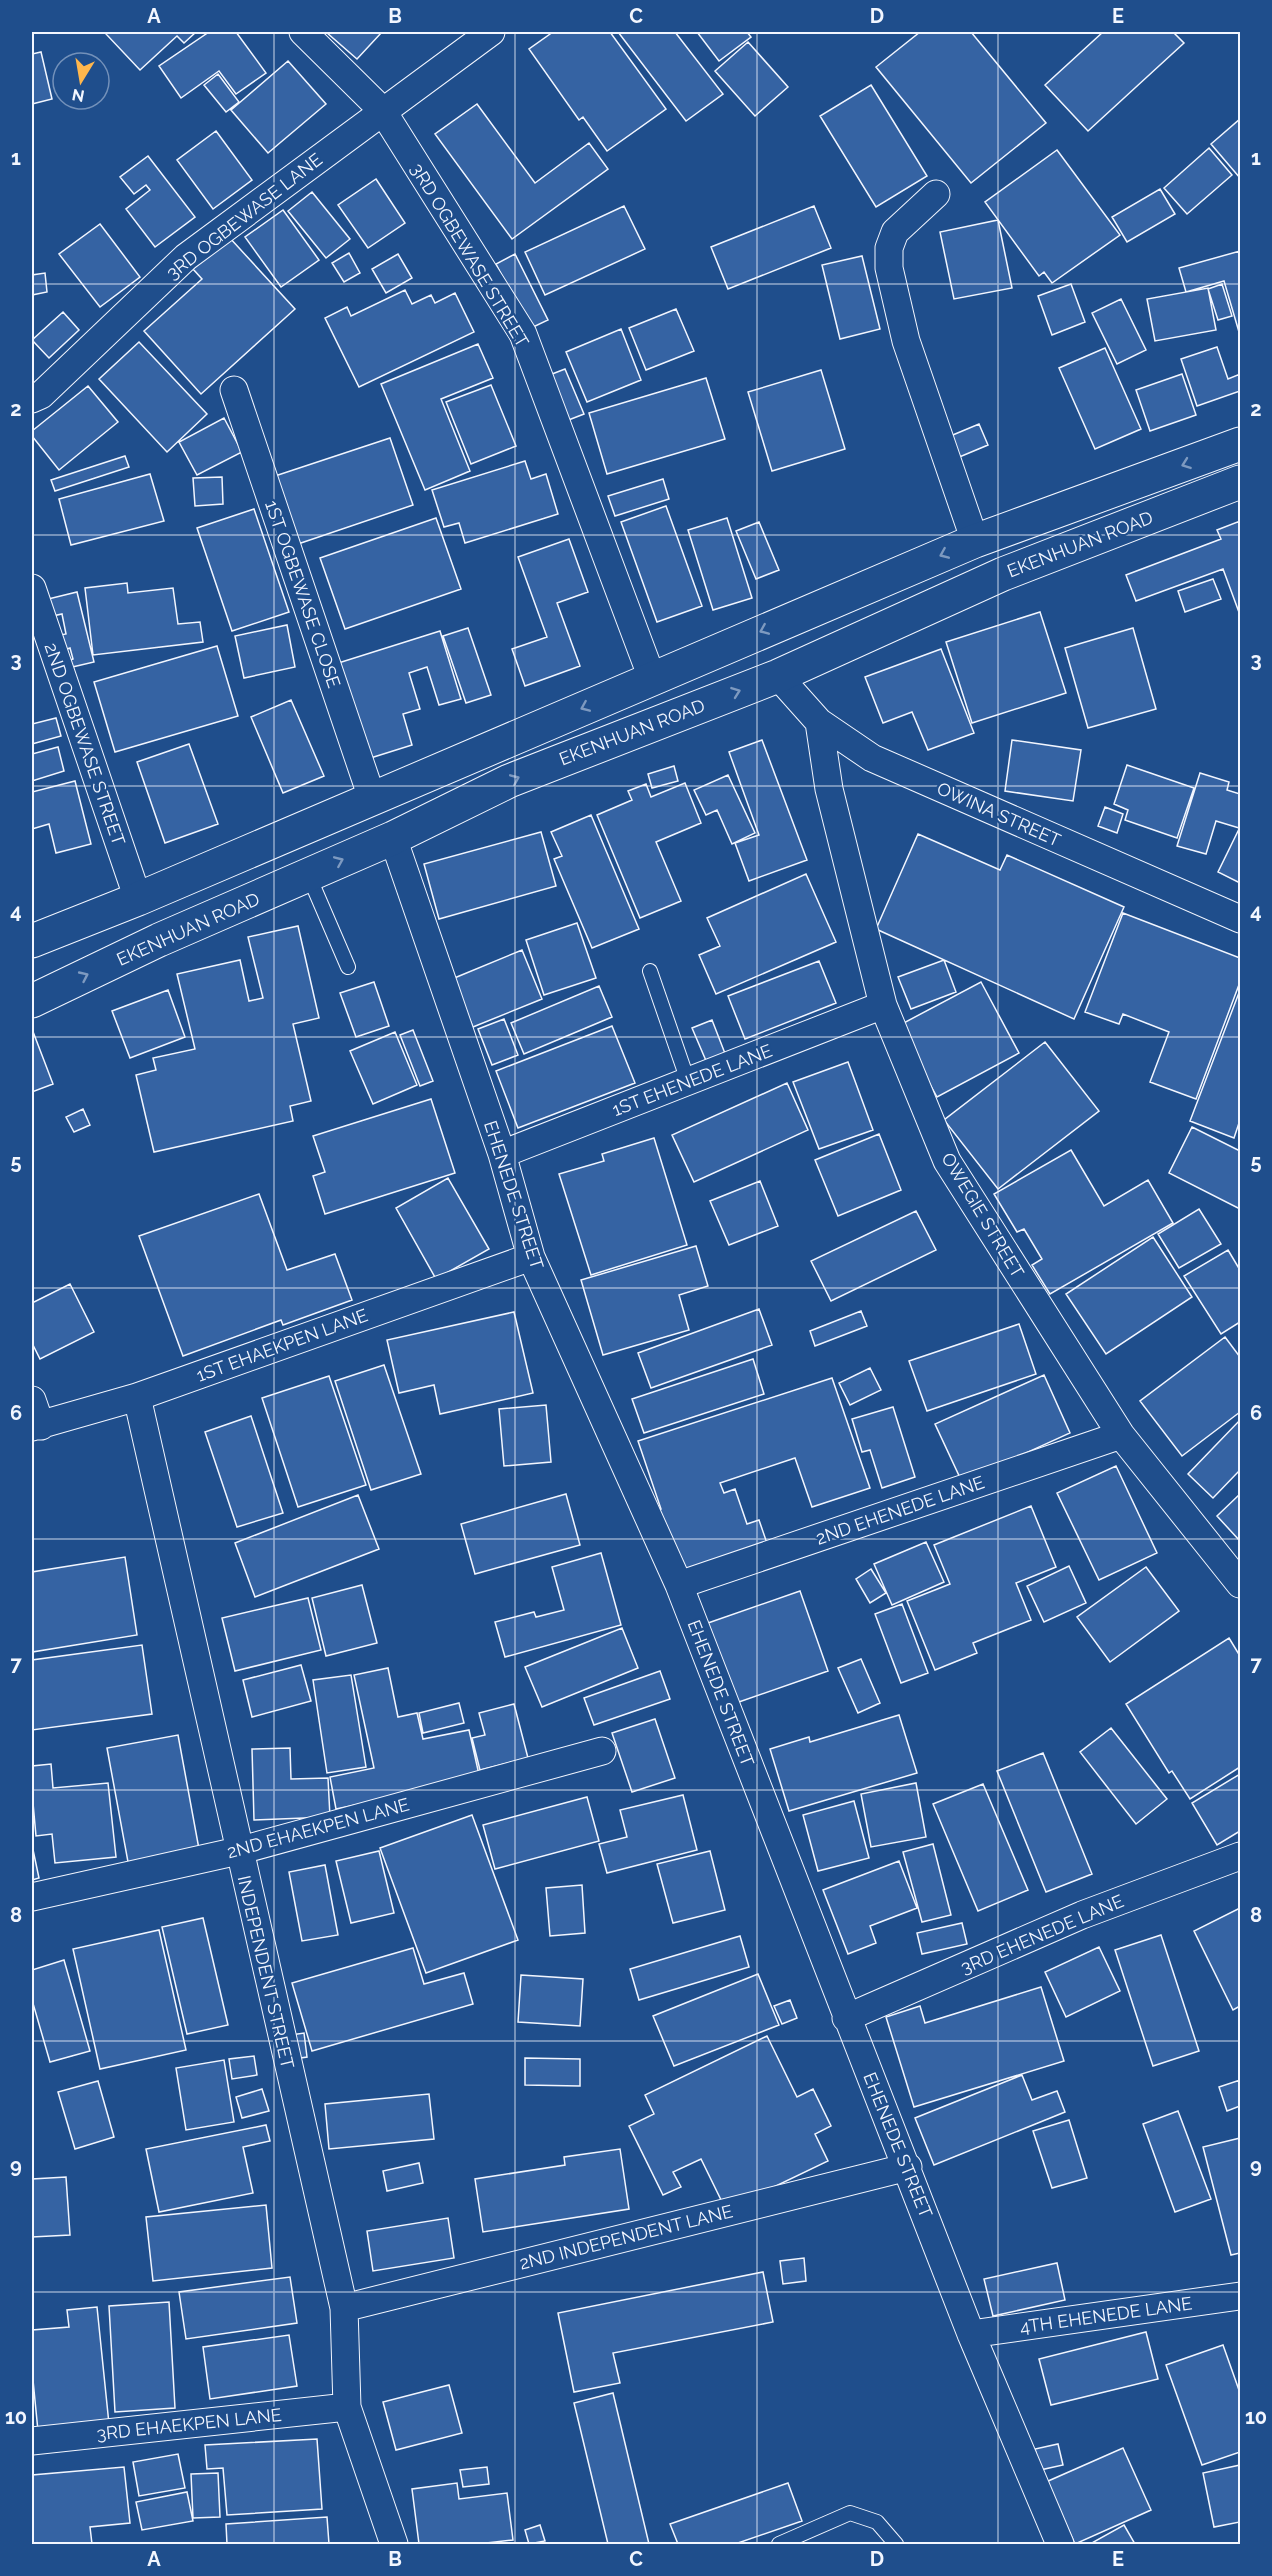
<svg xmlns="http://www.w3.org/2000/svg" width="1272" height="2576" font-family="Raleway,sans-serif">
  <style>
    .building { fill: #3563a3; stroke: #f2f6ff; stroke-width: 1.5 }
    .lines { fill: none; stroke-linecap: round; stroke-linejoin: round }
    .lane-casing { stroke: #f2f6ff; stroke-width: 16 }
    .street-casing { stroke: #f2f6ff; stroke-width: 29 }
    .secondary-casing { stroke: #f2f6ff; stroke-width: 35 }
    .lane { stroke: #1f4e8c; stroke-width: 14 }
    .street { stroke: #1f4e8c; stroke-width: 27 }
    .secondary { stroke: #1f4e8c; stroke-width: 33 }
    .oneway { stroke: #7e9ac0 }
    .grid { fill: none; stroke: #f2f6ff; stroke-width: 1.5; stroke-opacity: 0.55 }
    .labels { text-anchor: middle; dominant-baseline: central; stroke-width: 4.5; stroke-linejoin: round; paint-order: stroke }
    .street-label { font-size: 18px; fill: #f2f6ff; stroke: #1f4e8c }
    .neatline { fill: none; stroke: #f2f6ff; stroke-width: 2 }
    .grid-label { font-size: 20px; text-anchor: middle; font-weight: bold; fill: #f2f6ff }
  </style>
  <rect width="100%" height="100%" fill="#1f4e8c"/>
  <!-- building -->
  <path class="building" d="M109,32H196L184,43L177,36L140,70L106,34Z
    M209,32H236L266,73L236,94L219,71L181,98L159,66Z
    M326,32H382L357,59Z
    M553,32H610L666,109L607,151L583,117L579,120L529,49Z
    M618,32H675L723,94L686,121Z
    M697,32H747L751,37L719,61Z
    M920,32H971L1046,123L971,183L876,67Z
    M1103,32H1173L1184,43L1088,131L1045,85Z
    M748,42L788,87L755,116L715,71Z
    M41,52L52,99L32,104V54Z
    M288,61L326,104L268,153L231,110Z
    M218,74L239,102L226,112L204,85Z
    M871,85L927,176L876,207L820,116Z
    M477,104L535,183L589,143L608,169L512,239L435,134Z
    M1240,119V178L1211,144Z
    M216,131L252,180L213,209L177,160Z
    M1209,148L1232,175L1187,214L1164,188Z
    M1057,150L1120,235L1052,283L1044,272L1039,276L985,202Z
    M148,156L195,217L155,247L126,209L150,190L146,185L134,194L120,177Z
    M376,179L405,223L368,248L338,205Z
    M1160,189L1175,214L1127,242L1112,217Z
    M312,192L350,239L326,258L288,211Z
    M624,206L645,249L545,295L525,252Z
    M814,206L831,248L728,289L711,247Z
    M283,210L319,260L281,287L245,237Z
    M998,220L1012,288L954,299L940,232Z
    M100,224L140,277L100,307L59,254Z
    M229,237L295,309L201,394L144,331L202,279L193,269Z
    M1240,251V332H1239L1224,281L1186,292L1179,268Z
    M349,253L360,273L344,282L332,263Z
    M398,254L412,278L386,293L372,269Z
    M515,254L548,320L529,329L496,264Z
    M862,256L880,329L840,339L822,265Z
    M45,273L47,292L32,295V275Z
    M1071,284L1085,322L1052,335L1038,296Z
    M1222,284L1232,316L1218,320L1208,289Z
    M1208,288L1216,330L1155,341L1147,299Z
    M405,290L412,304L431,295L435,303L455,293L474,332L359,387L325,318L347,307L351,316Z
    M1121,299L1146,350L1117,364L1092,313Z
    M676,309L694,351L646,370L629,328Z
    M63,312L79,330L49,358L32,340Z
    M621,329L641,380L587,402L566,352Z
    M139,342L207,414L167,452L99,379Z
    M478,344L493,378L441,399L470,471L425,490L381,384Z
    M1217,347L1228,379L1240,374V391L1197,406L1181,359Z
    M1105,348L1141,429L1095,449L1059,368Z
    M565,369L584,414L566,421L547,376Z
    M821,370L845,449L772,471L748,392Z
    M1182,374L1196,415L1150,431L1136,390Z
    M706,378L725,439L607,474L589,413Z
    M491,385L516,446L471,464L446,402Z
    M88,386L118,422L59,470L32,436V431Z
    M224,418L242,452L197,475L179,442Z
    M979,424L988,445L957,458L948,437Z
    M390,438L413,505L298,544L275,476Z
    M125,456L129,467L55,491L51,480Z
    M525,461L531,479L546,474L558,514L465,543L459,523L444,527L432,490Z
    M150,474L164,521L71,545L59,499Z
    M222,477L223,504L195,506L193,478Z
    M663,479L669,499L615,516L608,496Z
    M666,506L702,606L657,622L621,522Z
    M254,509L289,612L232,631L197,528Z
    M436,518L461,589L345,629L320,558Z
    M727,518L752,598L713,610L688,530Z
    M1240,521V615L1223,569L1136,601L1126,575L1221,539L1217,530Z
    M759,522L779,570L756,579L736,531Z
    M569,539L588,592L557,603L580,666L525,686L512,649L547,637L518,557Z
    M1213,579L1221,599L1185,612L1178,591Z
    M127,583L128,593L173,588L178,624L200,622L203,642L93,655L85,588Z
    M77,592L94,662L68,668L67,661L73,659L70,648L64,650L60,635L66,634L62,614L48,617L44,600Z
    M1040,612L1066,693L972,723L946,642Z
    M287,625L295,667L244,678L235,636Z
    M468,628L491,695L466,703L443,636Z
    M1133,628L1156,709L1088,728L1065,648Z
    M440,631L461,699L439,705L427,667L409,673L420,709L403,714L412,745L361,761L332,665Z
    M217,646L238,716L115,752L94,682Z
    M941,649L974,733L928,750L912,712L883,723L865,677Z
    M291,700L324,776L283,793L251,717Z
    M56,718L61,736L32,744V724Z
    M762,740L807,860L749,881L735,843L759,835L729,752Z
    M1012,740L1081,750L1073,801L1005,791Z
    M189,744L218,824L165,843L137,762Z
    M58,747L64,771L32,781V754Z
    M1127,765L1194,788L1177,838L1125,820L1128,810L1114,804Z
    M674,766L678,781L652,788L648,774Z
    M1200,773L1229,782L1227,790L1240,794L1239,828L1216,821L1206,854L1177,846Z
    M728,775L755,833L732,844L717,810L706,815L694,790Z
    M75,781L91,844L56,853L49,824L32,829V792Z
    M685,783L701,823L656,842L681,901L640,918L597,815L632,800L628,791L646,784L651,797Z
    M1105,807L1123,814L1117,833L1098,826Z
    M591,815L639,929L592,948L554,859L562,856L551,832Z
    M1240,827V883L1218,872Z
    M541,832L556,886L439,919L424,864Z
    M918,834L1000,870L1007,855L1124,907L1074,1019L876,929Z
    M806,874L836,942L716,994L699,955L720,946L707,918Z
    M1123,913L1240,958V982L1196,1099L1150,1082L1169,1032L1123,1014L1119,1024L1085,1012Z
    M577,923L596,978L544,995L526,940Z
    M298,926L319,1018L293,1024L311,1101L290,1106L293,1121L154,1152L136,1075L156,1070L153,1058L195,1049L177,974L240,960L249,1001L263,998L248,937Z
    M522,950L542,999L473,1027L452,979Z
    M944,960L956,992L911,1009L898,977Z
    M819,961L836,1003L745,1039L728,996Z
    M374,982L389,1026L356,1037L340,993Z
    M981,982L1019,1053L937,1097L898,1026Z
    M599,986L612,1017L524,1054L511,1023Z
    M168,990L185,1037L130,1058L112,1011Z
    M1240,990V1120L1234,1138L1190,1121Z
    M504,1019L518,1055L492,1065L478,1029Z
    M712,1020L726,1056L707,1063L692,1028Z
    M612,1026L635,1083L518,1128L496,1071Z
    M32,1029L53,1084L32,1092Z
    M413,1030L433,1081L420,1086L400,1035Z
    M395,1032L417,1085L373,1104L350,1051Z
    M1045,1042L1099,1111L998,1189L944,1120Z
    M848,1062L873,1130L819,1149L793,1082Z
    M787,1083L808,1130L694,1182L672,1135Z
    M431,1099L455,1173L325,1214L313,1176L325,1172L313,1136Z
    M83,1109L90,1125L74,1132L66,1117Z
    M1192,1127L1240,1151V1209L1169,1173Z
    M879,1134L901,1190L838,1216L815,1160Z
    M654,1138L687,1245L591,1275L559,1174L604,1161L602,1154Z
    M1071,1150L1104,1206L1148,1180L1173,1223L1050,1294L1032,1265L1042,1259L1024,1229L1017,1232L994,1194Z
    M448,1178L489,1249L436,1279L396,1208Z
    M760,1181L778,1226L729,1245L710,1201Z
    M259,1194L287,1270L335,1254L352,1300L283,1325L281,1320L183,1356L139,1236Z
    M1199,1209L1221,1244L1179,1268L1158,1234Z
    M916,1211L936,1250L831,1301L811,1261Z
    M1153,1237L1192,1297L1106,1354L1066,1294Z
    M696,1246L708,1286L679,1295L689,1330L603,1355L581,1280Z
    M1228,1250L1240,1270V1322L1221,1334L1184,1276Z
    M70,1284L94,1332L40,1359L32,1343V1303Z
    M759,1309L772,1345L651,1388L638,1353Z
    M861,1311L867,1326L815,1346L810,1331Z
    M514,1312L533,1393L440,1414L434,1385L399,1393L387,1340Z
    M1019,1324L1036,1374L927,1411L909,1361Z
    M1225,1337L1240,1357V1412L1182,1456L1140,1401Z
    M753,1359L764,1394L644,1433L632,1399Z
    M384,1365L421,1474L371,1490L335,1381Z
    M870,1368L881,1390L850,1405L839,1383Z
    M1044,1375L1070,1433L962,1482L935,1424Z
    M329,1376L366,1485L298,1507L262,1398Z
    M832,1378L870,1488L812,1507L795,1458L720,1483L724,1493L735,1489L747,1524L759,1520L769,1549L686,1578L656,1511L661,1509L638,1441Z
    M546,1405L551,1462L504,1466L499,1409Z
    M893,1407L915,1477L882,1488L870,1450L862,1452L852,1419Z
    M251,1416L283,1513L237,1527L205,1432Z
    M1240,1420V1470L1213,1498L1188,1474Z
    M1116,1466L1157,1553L1099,1580L1057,1493Z
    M566,1494L580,1545L475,1574L461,1524Z
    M1240,1494V1541L1217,1516Z
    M358,1495L379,1549L255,1597L235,1543Z
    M1031,1506L1056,1567L1016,1583L1031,1620L973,1643L977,1653L935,1670L907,1601L950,1584L934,1545Z
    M926,1542L944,1582L892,1605L874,1564Z
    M601,1553L621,1625L505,1657L495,1622L534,1612L536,1617L564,1610L552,1567Z
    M125,1557L137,1635L32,1652V1572Z
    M1069,1566L1086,1603L1044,1622L1027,1586Z
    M1146,1567L1179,1611L1110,1662L1077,1617Z
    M871,1569L886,1593L870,1603L856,1579Z
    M362,1585L377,1643L326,1656L312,1598Z
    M800,1591L828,1671L736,1703L708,1623Z
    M308,1598L321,1650L235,1671L222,1618Z
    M902,1604L928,1673L901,1683L875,1614Z
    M622,1628L638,1668L542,1707L525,1667Z
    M1229,1638L1240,1656V1767L1190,1799L1172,1771L1169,1773L1126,1704Z
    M142,1645L152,1714L32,1730V1660Z
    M861,1659L880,1703L858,1713L838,1668Z
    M301,1665L311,1701L252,1717L243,1680Z
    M388,1668L398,1717L417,1713L423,1739L469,1730L480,1779L336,1809L330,1777L374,1768L354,1675Z
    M660,1671L670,1699L594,1725L584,1698Z
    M351,1675L366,1767L327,1773L313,1680Z
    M459,1703L464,1723L423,1733L419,1713Z
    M514,1704L528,1758L480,1770L472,1738L485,1735L479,1713Z
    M899,1715L917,1773L789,1811L770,1749L809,1737L810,1742Z
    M655,1719L675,1778L632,1792L612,1733Z
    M1111,1728L1167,1799L1136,1824L1080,1752Z
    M178,1735L199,1849L128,1862L107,1748Z
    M290,1748L291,1779L328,1778L330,1817L254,1820L252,1749Z
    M1043,1753L1092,1874L1046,1892L997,1771Z
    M51,1764L53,1788L108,1783L116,1857L55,1863L52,1834L36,1836L32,1792V1766Z
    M1240,1774V1831L1217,1845L1192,1803Z
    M916,1783L926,1837L871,1847L861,1794Z
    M983,1784L1028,1890L978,1911L933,1804Z
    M683,1795L697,1850L607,1873L599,1844L627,1837L620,1810Z
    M587,1797L599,1841L495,1869L483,1825Z
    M854,1801L869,1858L818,1871L803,1815Z
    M472,1815L518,1940L426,1973L380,1848Z
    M933,1844L951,1915L922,1922L903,1852Z
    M32,1845L39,1878L32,1880Z
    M379,1851L394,1913L351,1923L336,1861Z
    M710,1851L725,1910L673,1923L657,1864Z
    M899,1861L917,1908L870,1926L876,1943L848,1954L823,1890Z
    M325,1865L338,1935L302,1941L289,1872Z
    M582,1885L585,1933L550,1936L546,1888Z
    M1240,1908V2006L1233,2010L1194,1931Z
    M203,1918L228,2025L187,2034L162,1927Z
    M962,1923L967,1944L922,1954L917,1933Z
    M159,1930L186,2050L100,2069L73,1949Z
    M1161,1935L1199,2051L1153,2066L1115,1950Z
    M740,1936L749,1967L639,2000L630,1969Z
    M1099,1947L1120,1991L1066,2017L1045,1972Z
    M413,1948L424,1984L464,1973L473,2004L312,2051L292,1983Z
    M64,1960L90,2051L50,2062L32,2000V1970Z
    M758,1974L779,2025L674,2066L653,2016Z
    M521,1975L583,1979L580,2026L518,2022Z
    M1041,1987L1064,2061L914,2107L886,2017L920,2006L925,2023Z
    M790,2000L797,2018L782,2024L774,2006Z
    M304,2033L307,2057L287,2060L284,2036Z
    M767,2036L797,2097L813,2089L831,2126L815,2134L828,2161L726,2210L701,2159L673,2172L681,2187L663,2195L629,2126L654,2114L645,2095Z
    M254,2056L257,2075L232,2079L229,2059Z
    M525,2058L580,2059V2086L525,2085Z
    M224,2060L234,2122L186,2130L176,2068Z
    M1022,2075L1032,2100L1057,2091L1065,2112L934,2165L915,2118Z
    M1240,2080V2106L1227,2111L1219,2087Z
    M98,2081L114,2137L75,2149L58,2092Z
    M262,2089L269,2111L242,2118L236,2097Z
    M429,2094L434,2139L329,2149L325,2104Z
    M1178,2111L1211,2199L1175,2212L1143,2124Z
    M1069,2120L1087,2178L1052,2188L1033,2131Z
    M266,2125L270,2141L243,2147L253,2193L159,2212L146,2149Z
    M1240,2138V2253L1231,2255L1203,2147Z
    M620,2149L629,2209L483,2232L475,2179L565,2165L564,2157Z
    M419,2163L423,2183L387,2191L383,2171Z
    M66,2177L70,2235L32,2237V2179Z
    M266,2205L272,2268L153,2281L146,2217Z
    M448,2218L454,2258L373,2271L367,2231Z
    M804,2258L806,2281L783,2284L780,2261Z
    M1057,2263L1065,2300L993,2316L984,2279Z
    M763,2272L773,2322L613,2353L620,2383L574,2392L558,2313Z
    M290,2277L297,2323L186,2339L179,2292Z
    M169,2302L175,2408L115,2412L109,2306Z
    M97,2307L109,2424L38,2431L32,2370V2330L69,2327L67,2310Z
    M1146,2332L1158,2379L1051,2405L1039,2359Z
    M289,2335L297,2386L210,2399L203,2347Z
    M1223,2345L1240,2393V2452L1202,2465L1166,2365Z
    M449,2385L462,2433L396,2450L383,2402Z
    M613,2393L649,2544H608L574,2403Z
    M317,2439L322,2509L227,2515L223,2468L207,2469L205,2445Z
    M1058,2444L1063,2465L1040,2470L1035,2449Z
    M1123,2448L1151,2510L1075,2544L1046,2482Z
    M178,2454L185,2488L139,2496L133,2462Z
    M1240,2465V2522L1214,2527L1203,2473Z
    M124,2467L130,2523L90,2527L92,2544H32V2475Z
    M487,2467L489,2484L463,2487L460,2470Z
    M218,2473L220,2517L193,2518L191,2474Z
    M457,2483L459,2499L507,2493L513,2540L477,2544H419L412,2489Z
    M788,2483L802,2521L735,2544H678L670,2524Z
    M187,2492L193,2521L142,2530L136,2502Z
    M327,2517L329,2544H227L226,2524Z
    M540,2525L545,2541L529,2544L525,2530Z
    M1124,2525L1135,2544H1090Z"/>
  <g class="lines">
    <!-- lane casing -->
    <g class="lane-casing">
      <path id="lane" d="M308,874L348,967
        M650,971L688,1081
        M779,2544L850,2513L877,2522L896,2544"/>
    </g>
    <!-- street casing -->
    <g class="street-casing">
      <path id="street" d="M303,32L382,110L523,334L652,678
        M936,194L895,232L889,248V268L906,341L975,541
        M234,390L372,798
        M32,399L41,395L186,257L491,32
        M32,588L138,899
        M778,676L819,722L872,758L1240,919
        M819,722L829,789L883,1005L947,1161L1121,1435L1240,1584
        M393,838L502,1154L531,1257L679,1585L971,2334L1060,2544
        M502,1154L883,1005
        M137,1397L344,2308L347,2407L394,2544
        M32,1400L41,1426
        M32,1427L137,1397L531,1257
        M679,1585L1121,1435
        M32,1897L238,1851L602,1751
        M846,2018L1082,1915L1240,1856
        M344,2308L908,2167
        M971,2334L1240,2296
        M32,2441L347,2407"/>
    </g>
    <!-- secondary casing -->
    <g class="secondary-casing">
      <path id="secondary" d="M32,941L138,899L975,541L1240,444
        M32,1001L159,940L393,838L509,781L778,676L1003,574L1240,482"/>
    </g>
    <!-- lane -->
    <use href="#lane" class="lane"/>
    <!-- street -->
    <use href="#street" class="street"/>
    <!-- secondary -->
    <use href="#secondary" class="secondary"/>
  </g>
  <!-- one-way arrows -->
  <defs><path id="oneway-chevron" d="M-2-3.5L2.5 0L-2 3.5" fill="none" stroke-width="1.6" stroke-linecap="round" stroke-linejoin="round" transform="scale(1.5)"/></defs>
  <g class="oneway">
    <use href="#oneway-chevron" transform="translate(1186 464) rotate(160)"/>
    <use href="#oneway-chevron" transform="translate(944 554) rotate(157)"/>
    <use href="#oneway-chevron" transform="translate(764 630) rotate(157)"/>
    <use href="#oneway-chevron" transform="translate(736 692) rotate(-20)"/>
    <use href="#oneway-chevron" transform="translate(585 707) rotate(157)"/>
    <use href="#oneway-chevron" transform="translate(515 779) rotate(-23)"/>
    <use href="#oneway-chevron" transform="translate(339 861) rotate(-23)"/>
    <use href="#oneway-chevron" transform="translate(84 976) rotate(-25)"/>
  </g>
  <!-- grid -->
  <path class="grid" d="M274,32V2544M515,32V2544M757,32V2544M998,32V2544M32,284H1240M32,535H1240M32,786H1240M32,1037H1240M32,1288H1240M32,1539H1240M32,1790H1240M32,2041H1240M32,2292H1240"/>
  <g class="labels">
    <!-- street labels -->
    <g class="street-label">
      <text transform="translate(244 216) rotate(-38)">3RD OGBEWASE LANE</text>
      <text transform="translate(470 255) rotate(59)">3RD OGBEWASE STREET</text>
      <text transform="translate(1080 544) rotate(-21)">EKENHUAN ROAD</text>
      <text transform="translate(303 594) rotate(71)">1ST OGBEWASE CLOSE</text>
      <text transform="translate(632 732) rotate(-21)">EKENHUAN ROAD</text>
      <text transform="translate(85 744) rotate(71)">2ND OGBEWASE STREET</text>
      <text transform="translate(999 814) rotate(24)">OWINA STREET</text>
      <text transform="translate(188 929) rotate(-24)">EKENHUAN ROAD</text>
      <text transform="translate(692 1080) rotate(-21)">1ST EHENEDE LANE</text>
      <text transform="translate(514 1195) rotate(72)">EHENEDE STREET</text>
      <text transform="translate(983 1215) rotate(59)">OWEGIE STREET</text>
      <text transform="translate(282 1345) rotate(-20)">1ST EHAEKPEN LANE</text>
      <text transform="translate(900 1510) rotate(-19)">2ND EHENEDE LANE</text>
      <text transform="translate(721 1693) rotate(69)">EHENEDE STREET</text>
      <text transform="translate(318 1828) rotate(-15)">2ND EHAEKPEN LANE</text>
      <text transform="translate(1042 1934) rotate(-23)">3RD EHENEDE LANE</text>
      <text transform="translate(266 1972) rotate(77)">INDEPENDENT STREET</text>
      <text transform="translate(898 2145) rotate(68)">EHENEDE STREET</text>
      <text transform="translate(626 2237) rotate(-14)">2ND INDEPENDENT LANE</text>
      <text transform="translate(1106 2315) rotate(-8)">4TH EHENEDE LANE</text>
      <text transform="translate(189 2424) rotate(-6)">3RD EHAEKPEN LANE</text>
    </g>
  </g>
  <!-- border -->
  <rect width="1272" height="2576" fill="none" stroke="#1f4e8c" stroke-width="66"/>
  <!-- north arrow -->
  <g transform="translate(81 81) rotate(191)"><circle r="28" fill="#1f4e8c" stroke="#7391ba" stroke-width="1.5"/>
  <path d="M0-4.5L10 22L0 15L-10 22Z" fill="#ffb74d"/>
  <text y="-9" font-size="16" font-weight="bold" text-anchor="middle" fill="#f2f6ff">N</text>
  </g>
  <rect x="33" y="33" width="1206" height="2510" class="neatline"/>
  <g class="grid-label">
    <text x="154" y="23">A</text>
    <text x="395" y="23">B</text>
    <text x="636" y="23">C</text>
    <text x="877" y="23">D</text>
    <text x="1118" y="23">E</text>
    <text x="16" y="165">1</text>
    <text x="1256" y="165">1</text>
    <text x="16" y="416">2</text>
    <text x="1256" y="416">2</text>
    <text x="16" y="667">3</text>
    <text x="1256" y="667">3</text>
    <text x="16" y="918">4</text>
    <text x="1256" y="918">4</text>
    <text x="16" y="1169">5</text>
    <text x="1256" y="1169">5</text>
    <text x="16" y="1420">6</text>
    <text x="1256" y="1420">6</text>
    <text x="16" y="1671">7</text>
    <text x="1256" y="1671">7</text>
    <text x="16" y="1922">8</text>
    <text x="1256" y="1922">8</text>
    <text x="16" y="2173">9</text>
    <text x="1256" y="2173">9</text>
    <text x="16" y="2424">10</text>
    <text x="1256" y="2424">10</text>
    <text x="154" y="2566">A</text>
    <text x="395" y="2566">B</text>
    <text x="636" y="2566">C</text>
    <text x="877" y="2566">D</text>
    <text x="1118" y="2566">E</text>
  </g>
</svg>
